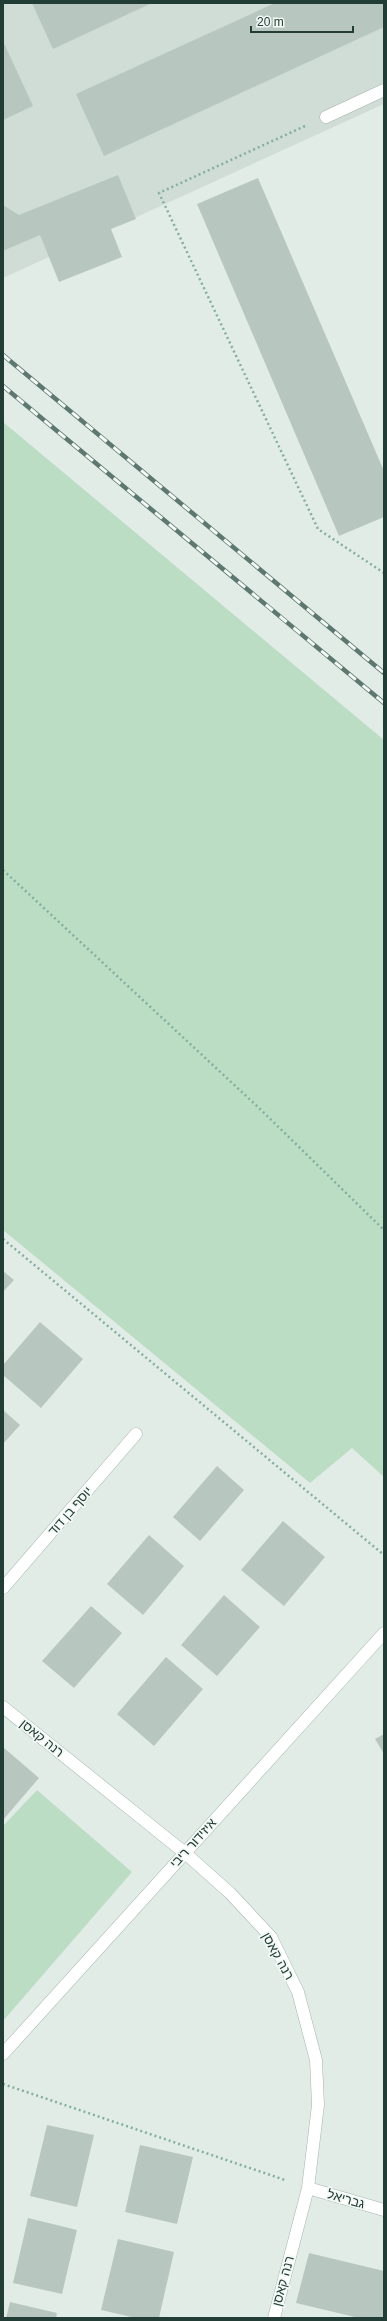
<svg xmlns="http://www.w3.org/2000/svg" width="387" height="2321" font-family="Arial,'Noto Sans Hebrew',sans-serif">
  <style>
    .built { fill: #d0dcd6 }
    .green { fill: #bbddc4 }
    .building { fill: #b7c7c0 }
    .lines { fill: none; stroke-linecap: round; stroke-linejoin: round }
    .street-casing { stroke: #a5b4ae; stroke-width: 13 }
    .path { stroke: #83afa0; stroke-width: 2.5; stroke-dasharray: 2 3; stroke-linecap: butt }
    .street { stroke: #fff; stroke-width: 12 }
    .rail-casing { stroke: #5d7870; stroke-width: 4.5 }
    .rail { stroke: #f2f8f5; stroke-width: 3; stroke-dasharray: 9; stroke-linecap: butt }
    .labels { text-anchor: middle; dominant-baseline: central; stroke-width: 3.5; stroke-linejoin: round; paint-order: stroke }
    .street-label { font-size: 13px; fill: #223d35; stroke: #f2f8f5 }
  </style>
  <rect width="100%" height="100%" fill="#e2ece7"/>
  <!-- built -->
  <path class="built" d="M3,3H384V104L3,278Z"/>
  <!-- green -->
  <path class="green" d="M3,422L384,740V1477L352,1448L310,1483L3,1230Z
    M37,1790L132,1872L3,2021V1826Z"/>
  <!-- building -->
  <path class="building" d="M32,3H152L53,49Z
    M275,3H384V27L104,156L76,94Z
    M3,41L33,106L3,120Z
    M118,175L136,219L111,229L122,257L59,282L40,235L5,250L3,248V205L19,215Z
    M258,178L384,471V517L339,536L197,204Z
    M3,1271L14,1280L3,1292Z
    M40,1322L83,1359L41,1408L3,1375V1365Z
    M3,1410L20,1425L3,1444Z
    M217,1466L244,1490L200,1541L173,1517Z
    M283,1521L325,1557L284,1606L241,1570Z
    M149,1535L184,1566L143,1615L107,1584Z
    M224,1595L260,1627L217,1676L181,1645Z
    M91,1606L122,1633L74,1688L42,1661Z
    M166,1657L203,1689L154,1746L117,1714Z
    M384,1734V1754L375,1739Z
    M3,1747L39,1778L3,1820Z
    M47,2125L94,2135L77,2207L30,2196Z
    M140,2145L193,2157L177,2224L125,2212Z
    M28,2218L77,2230L62,2294L13,2283Z
    M118,2239L174,2252L159,2318H136L101,2310Z
    M309,2253L384,2271V2318H359L296,2303Z
    M10,2302L57,2313L56,2318H6Z"/>
  <g class="lines">
    <!-- street casing -->
    <g class="street-casing">
      <path id="street" d="M326,117L384,90
        M3,1588L136,1434
        M3,1707L185,1853L230,1893L271,1937L298,1992L316,2060L318,2105L308,2188L274,2318
        M3,2054L384,1633
        M308,2188L384,2210"/>
    </g>
    <!-- path -->
    <path class="path" d="M305,126L159,193L318,529L384,573
      M3,870L258,1107L384,1230
      M3,1239L384,1555
      M3,2084L285,2180"/>
    <!-- street -->
    <use href="#street" class="street"/>
    <!-- rail casing -->
    <g class="rail-casing">
      <path id="rail" d="M3,355L384,673
        M3,386L384,703"/>
    </g>
    <!-- rail -->
    <use href="#rail" class="rail"/>
  </g>
  <g class="labels">
    <!-- street labels -->
    <g class="street-label">
      <text transform="translate(70 1511) rotate(-49)">יוסף בן דוד</text>
      <text transform="translate(42 1738) rotate(39)">רנה קאסן</text>
      <text transform="translate(193 1843) rotate(-48)">איזידור ריבי</text>
      <text transform="translate(278 1956) rotate(61)">רנה קאסן</text>
      <text transform="translate(346 2199) rotate(16)">גבריאל</text>
      <text transform="translate(283 2281) rotate(-75)">רנה קאסן</text>
    </g>
  </g>
  <!-- border -->
  <rect width="387" height="2321" fill="none" stroke="#223d35" stroke-width="8"/>
  <!-- scale -->
  <path d="M251 26v6h102v-6" fill="none" stroke="#223d35" stroke-width="2"/>
  <text x="257" y="26" font-size="12" fill="#223d35" stroke="#f2f8f5" stroke-width="3" paint-order="stroke">20 m</text>
</svg>
